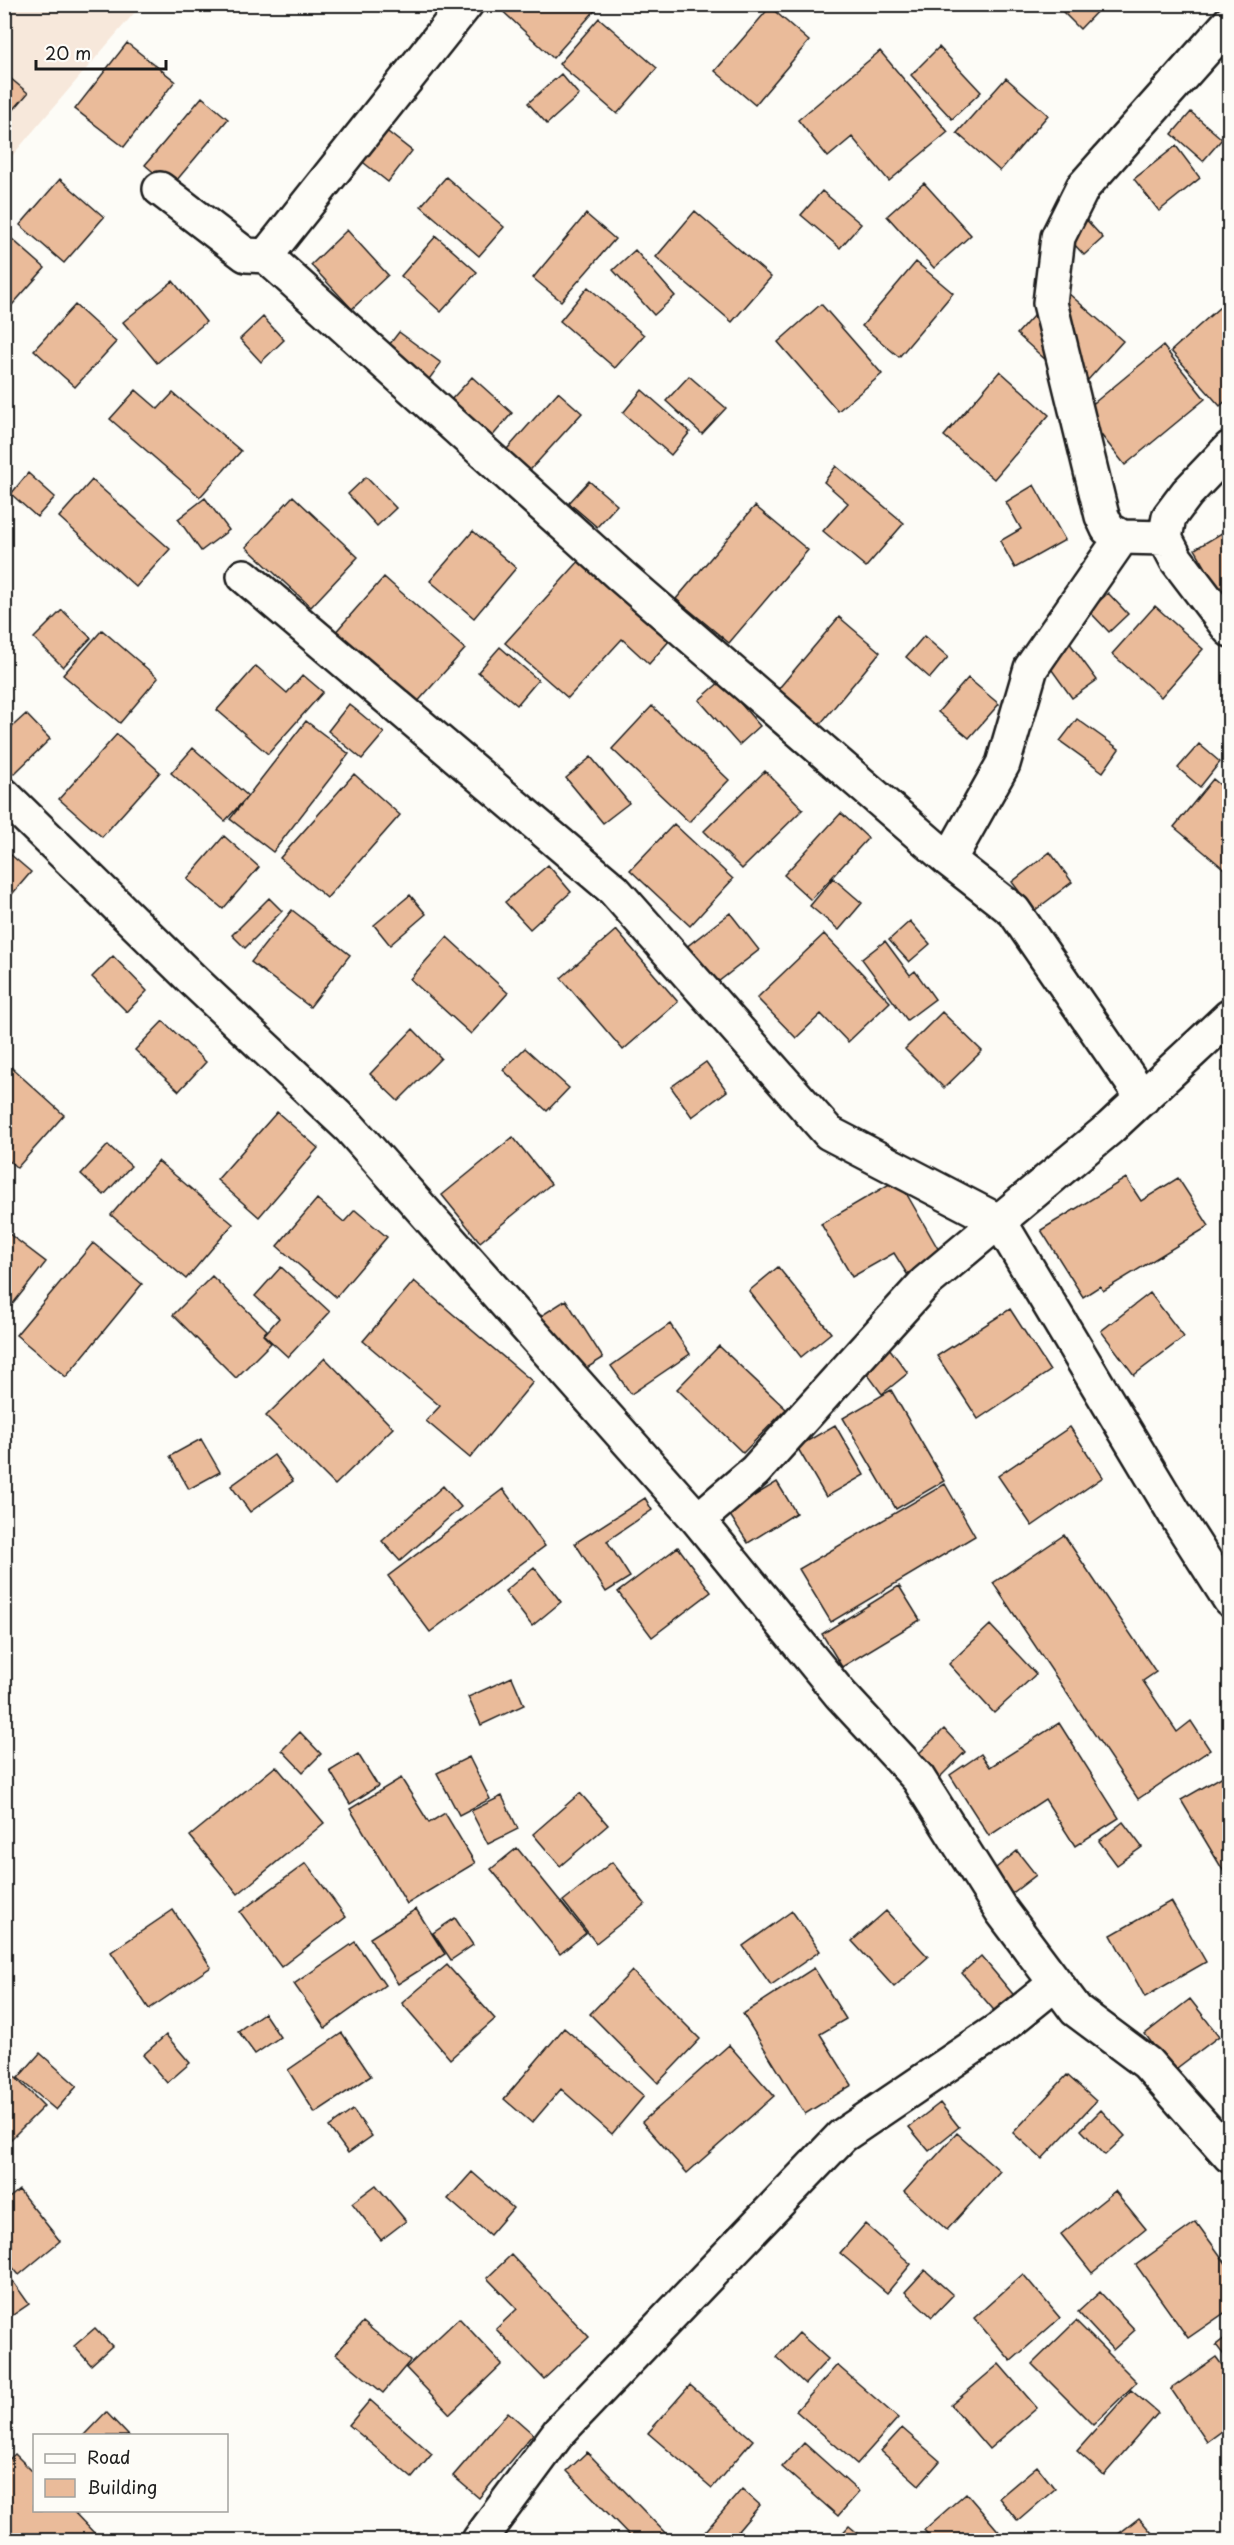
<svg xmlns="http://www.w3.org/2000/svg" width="1234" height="2545" font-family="'Playpen Sans',sans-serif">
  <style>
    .built { fill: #f7e8db }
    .building { fill: #eabb9a; stroke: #1c1c1c; stroke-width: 1.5 }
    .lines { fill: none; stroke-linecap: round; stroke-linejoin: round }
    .minor-casing { stroke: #1c1c1c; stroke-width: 38 }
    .minor { stroke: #fdfcf7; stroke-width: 33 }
  </style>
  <rect width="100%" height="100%" fill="#fdfcf7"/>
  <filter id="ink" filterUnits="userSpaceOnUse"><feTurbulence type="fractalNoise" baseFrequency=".0167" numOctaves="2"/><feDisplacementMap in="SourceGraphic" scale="12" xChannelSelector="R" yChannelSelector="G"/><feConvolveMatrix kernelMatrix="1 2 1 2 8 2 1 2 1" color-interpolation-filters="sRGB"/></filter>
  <g filter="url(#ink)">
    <!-- built -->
    <path class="built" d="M5,5H141L5,164Z"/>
    <!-- building -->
    <path class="building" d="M495,4H595L598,7L553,58Z
      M1065,4H1102L1103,5L1080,29L1060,9Z
      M770,7L809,41L755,105L715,71Z
      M599,18L657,68L617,114L559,64Z
      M127,43L175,81L124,147L75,109Z
      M939,47L981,92L952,119L911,75Z
      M880,51L948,132L889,181L852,137L828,157L798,120Z
      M4,73L28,93L4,121Z
      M561,74L579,95L547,124L528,103Z
      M1006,78L1048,115L1000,171L957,133Z
      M202,97L228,119L171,187L145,165Z
      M1191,112L1222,139L1203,161L1172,134Z
      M370,118L412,151L388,182L345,148Z
      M1176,146L1200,178L1159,211L1134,179Z
      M446,177L504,227L479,256L421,206Z
      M60,179L104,217L64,263L20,225Z
      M924,183L971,235L934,268L887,216Z
      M822,191L861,224L840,248L801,215Z
      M695,211L771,277L732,322L656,257Z
      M586,214L615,239L561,301L533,278Z
      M1082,215L1103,238L1084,255L1063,232Z
      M347,230L388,275L352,309L311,265Z
      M4,232L45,268L4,314Z
      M436,236L477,272L441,312L401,276Z
      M635,250L675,296L654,315L613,270Z
      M916,262L953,293L899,357L862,326Z
      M173,281L206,322L157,363L123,322Z
      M1060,286L1123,341L1079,390L1017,334Z
      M588,287L644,335L615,368L560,321Z
      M1230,298V397L1220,406L1171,351Z
      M821,304L882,374L838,411L778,342Z
      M75,305L116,342L75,387L34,350Z
      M263,317L284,340L261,362L240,339Z
      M399,332L441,363L424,386L382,354Z
      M1163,346L1205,399L1125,465L1083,412Z
      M1000,371L1049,415L994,479L944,436Z
      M689,376L726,408L702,434L666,401Z
      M472,377L512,413L490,439L449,402Z
      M136,390L158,409L173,393L241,451L200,497L110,419Z
      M642,390L690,432L671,455L623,413Z
      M558,392L582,413L522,479L499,458Z
      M836,466L904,523L866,567L823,531L848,503L824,482Z
      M28,473L55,497L37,517L11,494Z
      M366,477L396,508L377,526L348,494Z
      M92,480L170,549L136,587L59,517Z
      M589,481L617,505L597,527L569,503Z
      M1034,485L1065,540L1015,568L1000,541L1021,529L1006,502Z
      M293,496L358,557L311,607L246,547Z
      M205,498L229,530L201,551L178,519Z
      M755,506L808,550L729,643L676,599Z
      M1230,528V598L1225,601L1195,549Z
      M473,531L516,568L474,618L430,581Z
      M581,559L670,640L649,664L622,639L568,698L505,643Z
      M384,577L465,649L414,706L333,635Z
      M1108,593L1128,614L1109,632L1089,611Z
      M1155,606L1203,649L1161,697L1112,654Z
      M62,610L91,638L63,667L34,638Z
      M839,617L880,652L817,728L775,693Z
      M102,630L158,678L120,723L63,675Z
      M924,636L948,657L930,678L906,657Z
      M1069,642L1097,680L1072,698L1044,659Z
      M500,647L538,680L517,705L478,672Z
      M256,666L287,693L303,675L323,692L268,754L217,710Z
      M968,678L999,704L969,738L938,712Z
      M721,681L760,726L739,745L699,700Z
      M349,704L384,733L362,759L328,731Z
      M652,706L729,780L689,822L612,749Z
      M26,714L50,739L14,774L4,764V734Z
      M1077,719L1119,749L1103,772L1060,741Z
      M306,721L349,754L273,852L230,819Z
      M117,734L160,772L102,837L59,799Z
      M1199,744L1220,762L1200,787L1178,768Z
      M193,748L248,796L225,821L171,773Z
      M591,757L629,803L603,823L566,778Z
      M765,771L803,809L742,869L704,831Z
      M354,774L400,815L327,898L280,858Z
      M1213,779L1230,793L1229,873L1174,827Z
      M841,813L868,838L811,900L784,875Z
      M674,824L733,879L690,926L630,870Z
      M224,836L259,867L223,909L187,879Z
      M4,849L31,872L7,900L4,898Z
      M1050,852L1072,882L1034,911L1012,882Z
      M548,865L571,892L530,929L505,902Z
      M833,878L862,903L839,930L810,906Z
      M410,895L426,914L390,945L374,925Z
      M269,898L282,911L245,948L232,935Z
      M292,910L350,955L310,1007L251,962Z
      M730,913L759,950L705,992L676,955Z
      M910,921L930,944L909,962L889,940Z
      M616,930L678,1002L623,1050L561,978Z
      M824,934L890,1002L848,1042L821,1014L796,1038L757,998Z
      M447,937L508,993L471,1034L410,979Z
      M885,941L910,975L915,971L935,999L907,1020L862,959Z
      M113,956L147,991L127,1012L92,977Z
      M942,1012L982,1051L944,1088L905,1049Z
      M163,1021L206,1062L179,1091L135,1050Z
      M413,1029L441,1058L398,1101L370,1074Z
      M525,1048L569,1088L547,1111L503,1070Z
      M4,1061L64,1115L17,1168L4,1156Z
      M706,1062L727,1091L692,1117L671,1087Z
      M277,1112L318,1148L259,1217L217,1180Z
      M513,1137L551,1184L480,1242L442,1195Z
      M108,1145L131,1166L104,1195L81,1174Z
      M158,1161L233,1224L186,1279L111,1215Z
      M1126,1178L1141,1201L1178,1178L1209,1226L1103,1291L1100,1286L1083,1297L1041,1230Z
      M898,1179L941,1254L907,1274L894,1253L852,1277L821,1224Z
      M317,1199L344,1222L355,1210L387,1237L336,1297L277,1246Z
      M4,1230L46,1262L4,1315Z
      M93,1243L142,1284L66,1377L16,1335Z
      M281,1267L330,1312L288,1357L264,1335L279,1318L255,1296Z
      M778,1267L831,1333L801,1357L749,1291Z
      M212,1276L267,1330L263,1335L271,1343L236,1378L173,1315Z
      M414,1281L533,1382L470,1458L426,1421L440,1406L363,1341Z
      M1150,1293L1184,1337L1134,1375L1101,1331Z
      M566,1300L603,1358L569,1379L533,1321Z
      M1010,1309L1050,1371L978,1419L937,1356Z
      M670,1324L690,1354L631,1394L611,1366Z
      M886,1344L908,1373L882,1394L860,1364Z
      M719,1346L786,1409L743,1453L677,1389Z
      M325,1358L393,1428L335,1485L266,1416Z
      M891,1390L944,1481L896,1509L843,1418Z
      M835,1425L864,1475L826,1497L797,1447Z
      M1070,1427L1103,1477L1032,1526L998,1476Z
      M201,1439L220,1472L189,1489L170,1456Z
      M274,1455L293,1481L250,1512L231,1486Z
      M777,1482L796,1513L748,1543L728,1512Z
      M945,1484L975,1536L831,1622L799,1569Z
      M443,1486L461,1507L400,1561L382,1541Z
      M503,1489L545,1546L430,1632L388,1576Z
      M645,1498L652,1510L607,1541L630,1577L606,1592L575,1543Z
      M1064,1535L1156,1672L1143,1681L1177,1732L1191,1721L1210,1750L1138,1799L993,1583Z
      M678,1547L711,1592L652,1637L618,1592Z
      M534,1567L561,1602L532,1626L505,1591Z
      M899,1586L920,1620L842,1667L822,1634Z
      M990,1625L1036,1674L994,1713L949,1664Z
      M512,1677L524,1705L481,1725L468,1697Z
      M1059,1723L1119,1818L1075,1846L1045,1799L989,1836L950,1775L981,1754L990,1767Z
      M944,1729L965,1752L934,1783L912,1760Z
      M300,1732L321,1754L303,1772L282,1750Z
      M358,1754L378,1786L350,1804L330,1771Z
      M469,1757L490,1799L459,1815L437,1773Z
      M276,1766L324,1823L238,1894L190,1836Z
      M1230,1772V1882L1181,1800Z
      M401,1778L429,1823L445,1813L475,1863L407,1904L350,1809Z
      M580,1793L608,1825L560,1866L533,1834Z
      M502,1796L518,1829L488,1844L471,1811Z
      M1123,1822L1142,1847L1117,1865L1099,1841Z
      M517,1848L586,1933L560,1954L491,1869Z
      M1017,1851L1036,1875L1010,1895L991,1872Z
      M612,1862L645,1904L596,1943L563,1901Z
      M306,1863L346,1917L281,1967L240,1912Z
      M1171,1901L1206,1962L1145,1997L1111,1935Z
      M416,1909L445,1954L398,1984L370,1938Z
      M173,1910L211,1967L149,2009L111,1952Z
      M792,1911L820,1951L771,1985L743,1946Z
      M886,1911L928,1957L894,1987L852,1941Z
      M455,1918L473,1945L451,1960L433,1933Z
      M355,1942L385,1985L325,2028L294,1984Z
      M981,1956L1017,1999L998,2015L962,1973Z
      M447,1965L495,2019L450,2059L402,2003Z
      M814,1968L846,2019L820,2034L852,2085L805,2114L743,2014Z
      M632,1971L700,2039L658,2083L590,2014Z
      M1190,1999L1219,2036L1173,2071L1145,2034Z
      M264,2013L280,2037L255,2054L238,2031Z
      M564,2028L644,2096L612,2134L561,2089L532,2123L504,2099Z
      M342,2033L371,2076L315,2113L288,2070Z
      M166,2035L190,2063L167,2083L143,2055Z
      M729,2045L774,2096L687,2173L642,2122Z
      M40,2053L77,2086L56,2110L18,2078Z
      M7,2069L44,2106L4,2146V2072Z
      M1067,2075L1096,2101L1042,2159L1013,2133Z
      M940,2103L959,2127L929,2151L909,2127Z
      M353,2110L372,2136L348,2153L329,2127Z
      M1101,2110L1125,2136L1105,2155L1081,2130Z
      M957,2133L1000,2171L947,2230L904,2192Z
      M472,2172L513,2208L490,2235L448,2199Z
      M376,2185L406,2221L381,2240L352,2203Z
      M19,2190L60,2241L19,2275L4,2257V2202Z
      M1115,2191L1146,2229L1092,2273L1061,2234Z
      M1196,2222L1230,2269V2309L1188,2338L1136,2265Z
      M865,2224L911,2264L887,2293L840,2253Z
      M511,2255L589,2337L544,2379L496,2329L517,2309L487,2278Z
      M4,2269L29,2304L4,2321Z
      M925,2270L953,2295L932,2317L905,2292Z
      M1023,2274L1060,2318L1011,2361L974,2318Z
      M1100,2292L1135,2330L1113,2350L1078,2312Z
      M459,2318L502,2364L450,2414L406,2368Z
      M1076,2321L1137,2382L1093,2425L1032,2364Z
      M363,2322L410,2361L383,2393L336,2354Z
      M95,2328L112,2346L91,2365L74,2346Z
      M799,2333L828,2359L805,2384L776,2357Z
      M1230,2334V2363L1216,2345Z
      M1216,2357L1230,2376V2425L1207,2442L1171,2389Z
      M999,2364L1037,2408L989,2449L951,2405Z
      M837,2365L898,2418L857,2464L796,2411Z
      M690,2385L753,2440L712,2488L648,2433Z
      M1131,2390L1158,2413L1104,2475L1077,2451Z
      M370,2400L432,2454L412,2478L349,2425Z
      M106,2412L129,2436H83Z
      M508,2412L533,2434L479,2498L453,2476Z
      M902,2428L940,2461L919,2485L881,2451Z
      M804,2443L859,2492L838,2516L782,2467Z
      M587,2452L672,2540H634L567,2471Z
      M15,2454L34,2473V2510H72L97,2536L93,2540H10L4,2535V2464Z
      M1037,2466L1055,2489L1018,2521L999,2498Z
      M742,2489L760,2505L738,2531L749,2540H698Z
      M966,2493L1001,2534L994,2540H933L924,2530Z
      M1139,2518L1158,2540H1119L1116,2536Z
      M849,2526L866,2540H836Z"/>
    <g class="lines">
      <!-- minor casing -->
      <g class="minor-casing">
        <path id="minor" d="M160,189L246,255L266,256L621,576L949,860L1014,911L1143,1098
          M266,256L466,4
          M1230,448L1187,493L1169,517L1165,538L1176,559L1230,630
          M1165,538L1122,537L1108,529L1102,516L1050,303L1058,237L1083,187L1230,22
          M244,576L614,890L829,1133L1000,1222L1175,1514L1230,1600
          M4,795L195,982L350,1128L698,1520L840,1694L918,1778L1001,1910L1076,2010L1147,2063L1230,2156
          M949,860L1003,764L1031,668L1122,537
          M698,1520L755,1471L925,1283L1110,1128L1230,1016
          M479,2540L559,2432L842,2136L998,2030L1056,1983"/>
      </g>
      <!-- minor -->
      <use href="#minor" class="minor"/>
    </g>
  </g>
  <!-- margin -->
  <rect width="1234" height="2545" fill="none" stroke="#fdfcf7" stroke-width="24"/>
  <rect x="12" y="12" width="1210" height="2521" fill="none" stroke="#1c1c1c" stroke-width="2" filter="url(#ink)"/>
  <!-- legend -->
  <rect x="33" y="2434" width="195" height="78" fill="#fdfcf7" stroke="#a3a29f" stroke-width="1.5"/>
  <rect x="45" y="2454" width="30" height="9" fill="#fdfcf7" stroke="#a3a29f" stroke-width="1.5"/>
  <text x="87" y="2464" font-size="18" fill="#1c1c1c">Road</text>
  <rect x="45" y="2479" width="30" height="18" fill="#eabb9a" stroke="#a3a29f" stroke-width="1.5"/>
  <text x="87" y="2494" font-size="18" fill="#1c1c1c">Building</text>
  <!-- scale -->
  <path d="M36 60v9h130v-9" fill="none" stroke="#1c1c1c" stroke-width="3"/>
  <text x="45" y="60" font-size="18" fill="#1c1c1c" stroke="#fdfcf7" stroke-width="4.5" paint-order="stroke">20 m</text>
</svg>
